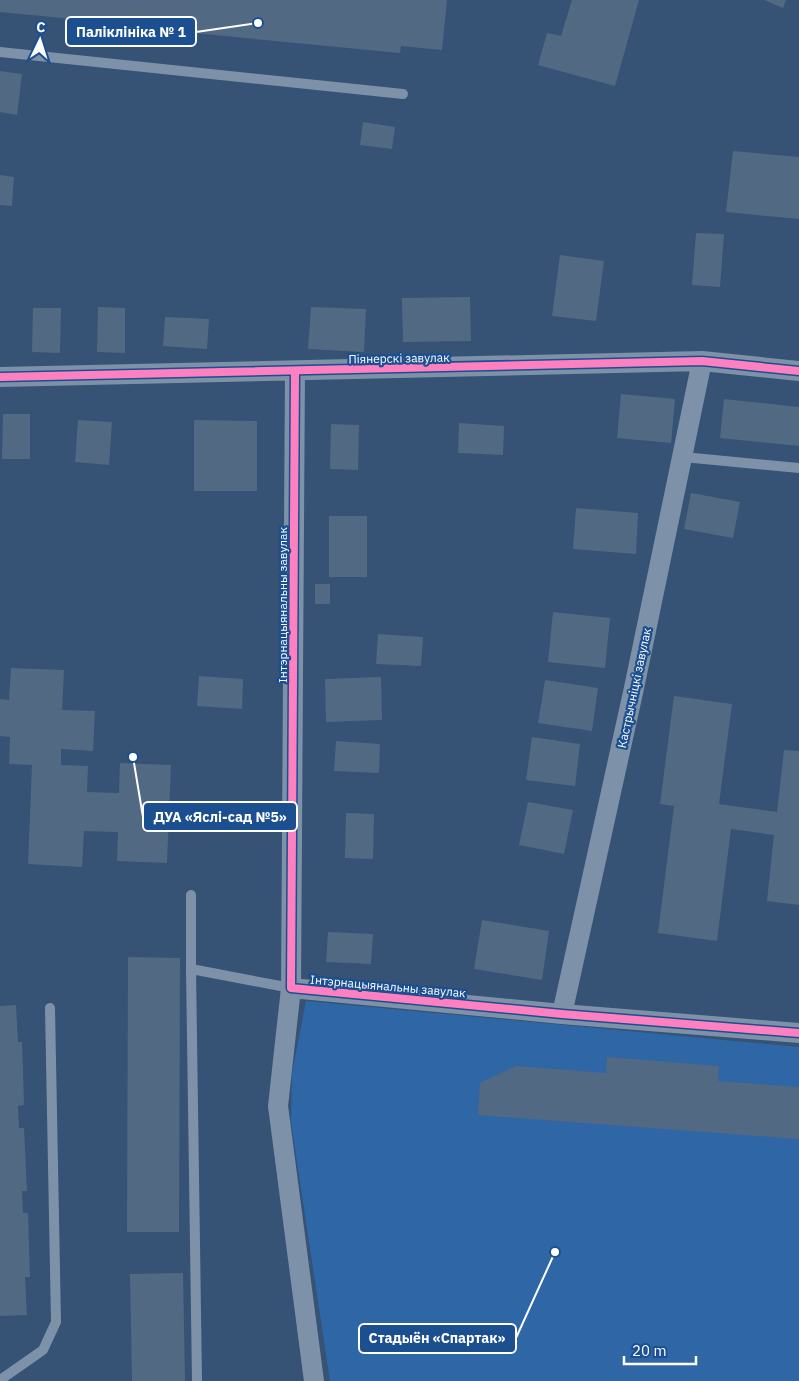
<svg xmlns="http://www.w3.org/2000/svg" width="799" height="1381" font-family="'IBM Plex Sans',sans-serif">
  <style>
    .pitch { fill: #2f66a5 }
    .building { fill: #526984 }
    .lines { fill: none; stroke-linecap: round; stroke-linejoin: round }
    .service { stroke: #7d92a8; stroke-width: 10 }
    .minor { stroke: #7d92a8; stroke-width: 20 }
    .cycleway-casing { stroke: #1b4f8f; stroke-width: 11 }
    .cycleway { stroke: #ff80c0; stroke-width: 8 }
    .labels { text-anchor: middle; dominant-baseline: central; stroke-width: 4.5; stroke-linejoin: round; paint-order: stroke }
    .street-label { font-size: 12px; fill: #fff; stroke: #1b4f8f }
    .leader { fill: none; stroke: #fff; stroke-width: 2 }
    .callout-dot { fill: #fff; stroke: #1b4f8f; stroke-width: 2 }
    .callout { fill: #1b4f8f; stroke: #fff; stroke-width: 2 }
    .callout-label { font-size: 14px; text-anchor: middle; font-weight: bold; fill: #fff }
  </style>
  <rect width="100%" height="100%" fill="#365274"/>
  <!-- pitch -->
  <path class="pitch" d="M306,1001L799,1047V1381H330L291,1122L292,1073Z"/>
  <!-- building -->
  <path class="building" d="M0,0H447L442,50L401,46L400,53L131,27V36L71,30L73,19L0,12Z
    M572,0H639L615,86L538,65L547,33L561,36Z
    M764,0H786L783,8Z
    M0,71L22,74L17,115L0,112Z
    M363,122L395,127L392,149L360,145Z
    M733,151L799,157V219L726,212Z
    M0,175L14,177L12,206L0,205Z
    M696,233L724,234L720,287L692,285Z
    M560,255L604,261L596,321L552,316Z
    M470,297L471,341L403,342L402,298Z
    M98,307L125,308V353L97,352Z
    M311,307L366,309L364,352L308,349Z
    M33,308H61L60,353L32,352Z
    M165,317L209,319L207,349L163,346Z
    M621,394L675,399L671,443L617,438Z
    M724,399L799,407V446L720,438Z
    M3,414H30V459H2Z
    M78,420L112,422L109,465L75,462Z
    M194,420L257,421V491H194Z
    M459,423L504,426L503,455L458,453Z
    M331,424L359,425L358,470L330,469Z
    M691,493L740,502L733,538L684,529Z
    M576,508L638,513L636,554L573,549Z
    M329,516H367V577H329Z
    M315,584H330V604H315Z
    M553,612L610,618L605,668L548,662Z
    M378,634L423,637L421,666L376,664Z
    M11,668L64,670L62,710L95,711L93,751L61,749V765L88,766L87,792L119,793L120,763L171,765L167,863L117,861L118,832L84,831L82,867L28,864L32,765L9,764L10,737L0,736V699L9,700Z
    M199,676L243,679L242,709L197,706Z
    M381,677L382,720L326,722L325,679Z
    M545,680L598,688L592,731L538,723Z
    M674,696L732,704L719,804L777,812L784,750L799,751V905L767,901L774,835L731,829L717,941L658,933L674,806L660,804Z
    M532,737L580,744L575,786L526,780Z
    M336,741L380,744L379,773L334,771Z
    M528,802L573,810L564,854L519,845Z
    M346,813L374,814L373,859L345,858Z
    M482,920L549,931L542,980L474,969Z
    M328,932L373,934L371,964L326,962Z
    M128,957L180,958L179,1232H127Z
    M16,1005L18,1042H22L24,1105L18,1106L19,1128H24L27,1191H22L23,1213H28L30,1277H25L27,1315L0,1316V1006Z
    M607,1057L719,1066L718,1081L799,1087V1139L478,1115L480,1083L516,1066L606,1073Z
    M183,1273L185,1381H132L130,1274Z"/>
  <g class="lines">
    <!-- service -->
    <path class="service" d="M0,52L403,94
      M683,457L799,468
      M191,895V969L197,1381
      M191,969L291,988
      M0,1380L43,1350L56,1322L50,1008"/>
    <!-- minor -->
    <path class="minor" d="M295,371L291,988L562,1014L799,1033
      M0,377L702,361L799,371
      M291,988L278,1106L314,1381
      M562,1014L634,688L702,361"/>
    <!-- cycleway casing -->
    <g class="cycleway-casing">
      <path id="cycleway" d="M295,371L291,988L562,1014L799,1033
        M0,377L702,361L799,371"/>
    </g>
    <!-- cycleway -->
    <use href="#cycleway" class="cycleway"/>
  </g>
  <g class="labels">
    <!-- street labels -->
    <g class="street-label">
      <text transform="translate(399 358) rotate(-1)">Піянерскі завулак</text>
      <text transform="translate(282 605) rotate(-90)">Інтэрнацыянальны завулак</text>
      <text transform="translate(634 688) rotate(-78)">Кастрычніцкі завулак</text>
      <text transform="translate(388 986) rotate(5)">Інтэрнацыянальны завулак</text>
    </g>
  </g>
  <!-- callouts -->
  <path class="leader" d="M258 23L196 32M133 757L143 817M555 1252L516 1338"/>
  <g class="callout-dot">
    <circle cx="258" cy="23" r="5"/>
    <circle cx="133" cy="757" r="5"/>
    <circle cx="555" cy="1252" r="5"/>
  </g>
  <g class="callout">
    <rect x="66" y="17" width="130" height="29" rx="5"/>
    <rect x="143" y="802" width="154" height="29" rx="5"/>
    <rect x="359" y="1324" width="157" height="29" rx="5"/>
  </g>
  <g class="callout-label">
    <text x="131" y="37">Паліклініка № 1</text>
    <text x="220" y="822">ДУА «Яслі-сад №5»</text>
    <text x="437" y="1343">Стадыён «Спартак»</text>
  </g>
  <!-- north arrow -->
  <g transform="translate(40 40) rotate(4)" stroke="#1b4f8f" stroke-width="4" paint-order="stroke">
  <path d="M0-4L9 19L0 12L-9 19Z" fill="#ffffff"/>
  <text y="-8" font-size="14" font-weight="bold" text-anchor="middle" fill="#ffffff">С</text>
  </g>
  <!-- scale -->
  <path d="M624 1356v8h72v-8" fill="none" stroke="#ffffff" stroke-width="2.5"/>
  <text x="632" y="1356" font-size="15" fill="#ffffff" stroke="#1b4f8f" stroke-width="4" paint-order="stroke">20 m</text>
</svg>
